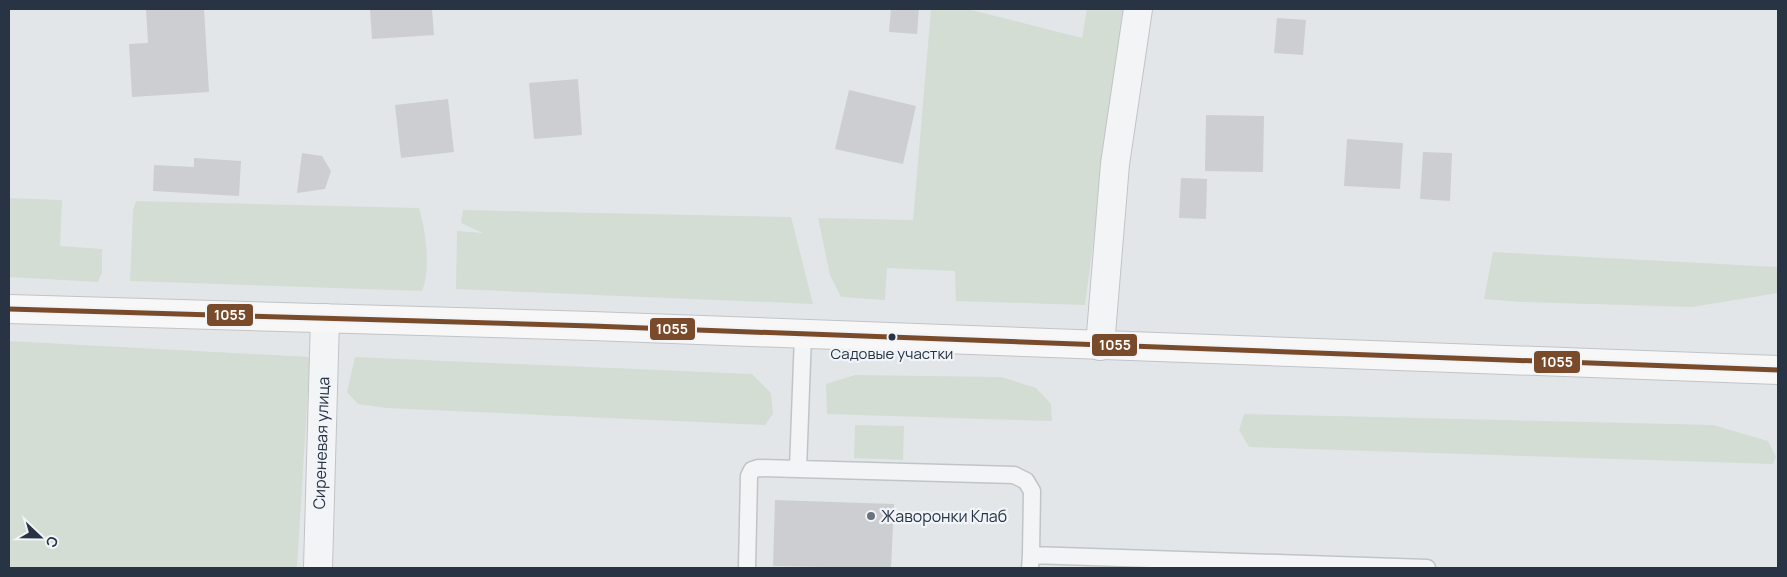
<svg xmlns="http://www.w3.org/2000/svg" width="1787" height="577" font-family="Manrope,sans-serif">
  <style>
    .green { fill: #d4ddd4 }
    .building { fill: #ccced1 }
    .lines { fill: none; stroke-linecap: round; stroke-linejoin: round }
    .lane-casing { stroke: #c1c4c7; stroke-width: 19 }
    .street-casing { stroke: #c1c4c7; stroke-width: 30 }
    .secondary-casing { stroke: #c1c4c7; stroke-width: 30 }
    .lane { stroke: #f3f4f6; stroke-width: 16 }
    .street { stroke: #f3f4f6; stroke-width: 28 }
    .secondary { stroke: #f7f7f7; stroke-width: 28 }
    .bus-1-casing { stroke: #f1f4f8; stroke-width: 9 }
    .bus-1 { stroke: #7a4b2a; stroke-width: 5 }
    .bus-dot { fill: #283344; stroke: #f1f4f8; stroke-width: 2 }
    .poi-dot { fill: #69727e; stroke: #f1f4f8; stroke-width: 2 }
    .labels { text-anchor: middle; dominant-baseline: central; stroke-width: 4.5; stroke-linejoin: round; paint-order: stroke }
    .bus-label { font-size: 15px; fill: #283344; stroke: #f1f4f8 }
    .street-label { font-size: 16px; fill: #283344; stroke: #f1f4f8 }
    .poi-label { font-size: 16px; fill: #283344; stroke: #f1f4f8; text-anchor: start }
    .line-badge { stroke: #f1f4f8; stroke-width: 2 }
    .badge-label { font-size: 14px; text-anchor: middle; font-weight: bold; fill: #fff }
  </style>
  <rect width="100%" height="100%" fill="#e3e6e9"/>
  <!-- green -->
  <path class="green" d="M931,9H967L1082,38L1087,9H1124L1085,305L956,301L955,271L887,268L885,300L841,297L830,275L818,218L913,220Z
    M9,198L62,200L60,246L102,249V272L98,282L9,277Z
    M136,201L419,208C426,230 431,270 422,291L130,281L133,210Z
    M463,210L791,217L813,304L456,289L457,231L483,233L461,223Z
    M1493,252L1778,267V293L1692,307L1522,302L1484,299Z
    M9,341L310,357L297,568H9Z
    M355,357L752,374L771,393L773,414L765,425L386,408L358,404L347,392Z
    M855,375L1001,377L1036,388L1051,404L1052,421L827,414L826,384Z
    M1244,414L1713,425L1768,441L1776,457L1773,464L1249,447L1239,430Z
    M855,425L904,426L903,460L854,458Z"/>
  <!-- building -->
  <path class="building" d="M146,9H204L209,92L132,97L129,44L148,43Z
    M370,9H432L434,35L372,39Z
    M891,9H919L917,34L889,32Z
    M1277,18L1306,20L1303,55L1274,53Z
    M578,79L582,135L534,139L529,83Z
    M849,90L916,106L903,164L835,149Z
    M448,99L454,152L401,158L395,105Z
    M1206,115L1264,116L1263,172L1205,171Z
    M1347,139L1403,143L1400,189L1344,186Z
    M1423,152L1452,153L1450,201L1420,199Z
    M302,153L322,156L331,171L325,189L297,193Z
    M194,158L241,161L239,196L153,191L154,165L194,167Z
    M1181,178L1207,179L1206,219L1179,218Z
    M775,500L894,504L891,568L773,566Z"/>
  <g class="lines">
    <!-- lane casing -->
    <g class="lane-casing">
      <path id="lane" d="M803,335L798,469L1014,475L1026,481L1032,491L1031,555
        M747,568L749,476L752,470L758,468L798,469
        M1030,568L1031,555L1427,568"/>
    </g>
    <!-- street casing -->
    <g class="street-casing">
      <path id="street" d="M1100,346L1115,164L1138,9
        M318,568L325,318"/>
    </g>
    <!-- secondary casing -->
    <g class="secondary-casing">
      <path id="secondary" d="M9,309L592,326L1778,370"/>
    </g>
    <!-- lane -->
    <use href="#lane" class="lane"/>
    <!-- street -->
    <use href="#street" class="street"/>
    <!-- secondary -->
    <use href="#secondary" class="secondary"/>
    <!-- bus-1 casing -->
    <g class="bus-1-casing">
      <path id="bus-1" d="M9,309L592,326L1778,370"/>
    </g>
    <!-- bus-1 -->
    <use href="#bus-1" class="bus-1"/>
  </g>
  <!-- markers -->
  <circle class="bus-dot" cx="892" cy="337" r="4.5"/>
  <circle class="poi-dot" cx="871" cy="516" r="5"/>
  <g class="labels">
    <!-- bus labels -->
    <g class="bus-label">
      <text x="892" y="353">Садовые участки</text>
    </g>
    <!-- street labels -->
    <g class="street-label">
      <text transform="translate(321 443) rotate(-88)">Сиреневая улица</text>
    </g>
    <!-- poi labels -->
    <g class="poi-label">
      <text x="881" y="516">Жаворонки Клаб</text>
    </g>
  </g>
  <g class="line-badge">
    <rect x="206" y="303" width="48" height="24" rx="5" fill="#7a4b2a"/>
    <rect x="649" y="317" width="47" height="24" rx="5" fill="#7a4b2a"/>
    <rect x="1091" y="333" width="47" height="24" rx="5" fill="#7a4b2a"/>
    <rect x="1533" y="350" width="48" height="24" rx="5" fill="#7a4b2a"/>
  </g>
  <g class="badge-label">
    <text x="230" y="320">1055</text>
    <text x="672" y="334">1055</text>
    <text x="1115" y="350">1055</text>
    <text x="1557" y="367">1055</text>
  </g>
  <!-- border -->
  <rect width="1787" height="577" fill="none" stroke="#283344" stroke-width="20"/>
  <!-- north arrow -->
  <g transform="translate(40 537) rotate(112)" stroke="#f1f4f8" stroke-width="4" paint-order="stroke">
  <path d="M0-4L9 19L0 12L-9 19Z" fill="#283344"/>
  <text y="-8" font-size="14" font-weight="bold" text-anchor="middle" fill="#283344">С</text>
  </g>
</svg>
